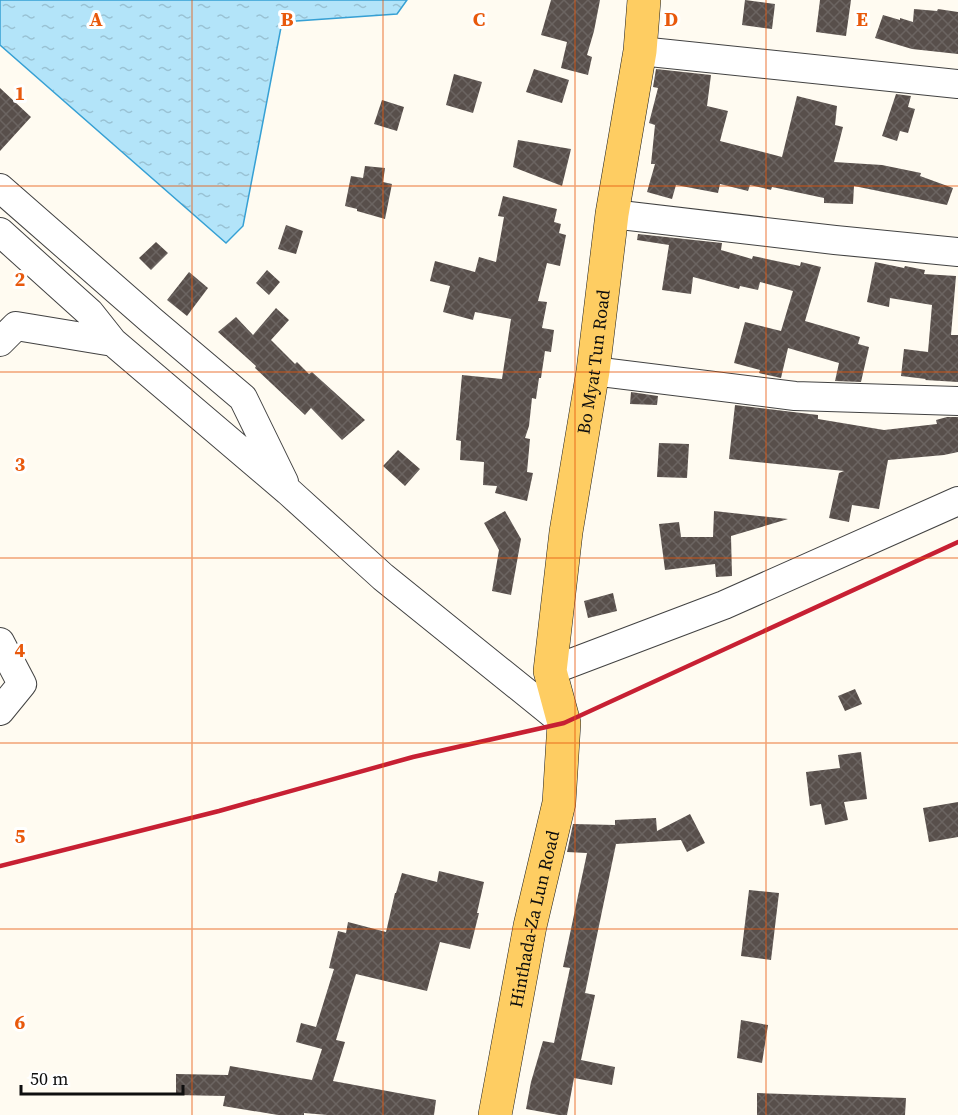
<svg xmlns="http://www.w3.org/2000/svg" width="958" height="1115" font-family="'Source Serif 4',serif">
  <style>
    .water { fill: url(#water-ripples); stroke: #36a0d4; stroke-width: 1.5 }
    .building { fill: url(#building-cross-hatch) }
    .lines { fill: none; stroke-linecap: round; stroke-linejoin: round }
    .minor-casing { stroke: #424242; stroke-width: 30 }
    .major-casing { stroke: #202020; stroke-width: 34 }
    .minor { stroke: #fff; stroke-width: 28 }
    .major { stroke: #fecd62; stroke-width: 33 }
    .rail { stroke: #c72033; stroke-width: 4.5 }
    .grid { fill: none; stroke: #e8590c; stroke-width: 1.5; stroke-opacity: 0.55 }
    .labels { text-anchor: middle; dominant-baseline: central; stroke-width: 6; stroke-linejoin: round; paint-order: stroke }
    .street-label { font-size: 18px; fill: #0f0f0f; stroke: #fff }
    .grid-label { font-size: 20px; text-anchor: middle; font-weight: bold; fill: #e8590c; stroke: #fff; stroke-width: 6; stroke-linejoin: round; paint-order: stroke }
  </style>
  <defs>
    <pattern id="water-ripples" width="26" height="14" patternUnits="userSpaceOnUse" patternTransform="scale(1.5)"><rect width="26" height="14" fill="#b3e4f9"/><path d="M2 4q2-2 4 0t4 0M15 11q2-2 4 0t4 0" fill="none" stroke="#99c2d4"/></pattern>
    <pattern id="building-cross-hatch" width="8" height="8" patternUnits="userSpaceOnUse" patternTransform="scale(1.5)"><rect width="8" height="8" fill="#584f4b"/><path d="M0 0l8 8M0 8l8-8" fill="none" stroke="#6b6461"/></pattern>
  </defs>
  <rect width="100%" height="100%" fill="#fffbf1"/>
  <!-- water -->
  <path class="water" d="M0,0H407L397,14L282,22L243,226L226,243L0,45Z"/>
  <!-- building -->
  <path class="building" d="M551,0H600L594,31L587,55L592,57L588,75L561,68L567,42L541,35Z
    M745,0L775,4L772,29L742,25Z
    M820,0H851L846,36L816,32Z
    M914,9L937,11L938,9L958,12V54L912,49L875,38L883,15L900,20V18L913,22Z
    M534,69L569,80L562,103L526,92Z
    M656,69L711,75L707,106L728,111L720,141L782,157L797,96L837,106L835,125L843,127L834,162L882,165L921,173L920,176L953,188L947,205L854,186L853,204L824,203V198L772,187L771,190L750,185L748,191L720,184L718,193L676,185L672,199L647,192L655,164H651L655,125L649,123L658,88L653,87Z
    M454,74L482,82L473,113L446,105Z
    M0,88L31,117L0,151Z
    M896,94L911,96L908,107L915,109L908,133L900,131L897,141L882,136Z
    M382,100L404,107L397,131L374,124Z
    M518,140L571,149L562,186L513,167Z
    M365,166L385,168L383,182L392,184L385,219L357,211V209L345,206L351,176L363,178Z
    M503,196L557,209L554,222L561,224L559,233L566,235L560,266L547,263L538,301L547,302L542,328L554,330L551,352L545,351L541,378H539L536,399L532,398L529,426L525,438L530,439L527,472L533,473L527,501L495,493L497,486L483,485L484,462L460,460L461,441L456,440L462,375L502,379L511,319L475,312L473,320L443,312L450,286L430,281L435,261L475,272L479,257L496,262L504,217L498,216Z
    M286,225L303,231L296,254L278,249Z
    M638,234L722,243L721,250L752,259L753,256L800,266L801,262L821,267L805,321L860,337L858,344L869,347L861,382L835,381L839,363L788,348L781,378L759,373L760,370L734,363L745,322L781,331L793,291L760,282L758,290L740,286L739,289L693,277L691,294L662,290L669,245L637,240Z
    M156,242L168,253L151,270L139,258Z
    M875,262L904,268L905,266L925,270L924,274L956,276L951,335H958V382L925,380L926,379L901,376L904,349L928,352L932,305L890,298L889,307L867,302Z
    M267,270L280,282L269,295L256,283Z
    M189,272L208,288L187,316L167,300Z
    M276,308L289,320L271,340L295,364L297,362L309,374L312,372L365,420L342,440L311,408L305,415L255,368L256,366L218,332L236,317L253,335Z
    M631,392L658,396L657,405L630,404Z
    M735,405L818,415V419L884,430L937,424L936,420L947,417H958V452L944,455L888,460L879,509L852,505L849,522L829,518L839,473L844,471L729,459Z
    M659,443L689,444L687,478L657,477Z
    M398,450L420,469L405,486L383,466Z
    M505,511L521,539L511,595L492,591L499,550L484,523Z
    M714,511L788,519L731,536L732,576L716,577L715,564L665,570L659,524L679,522L681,537H713Z
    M613,593L617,611L588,618L584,601Z
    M855,689L862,704L845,711L838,696Z
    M861,752L867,799L844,802L848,820L825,825L821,804L810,806L806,772L840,768L838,755Z
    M958,802V837L929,842L923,808Z
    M690,814L705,843L687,852L681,840L616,844L585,993L595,995L581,1060L615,1067L612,1085L574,1078L567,1115H559L526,1109L531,1082L543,1041L554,1043L570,968L563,967L587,853L567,852L573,824L615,825V820L656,818L657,831Z
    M439,871L484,882L477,913H479L470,949L440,942L427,991L356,974L336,1040L345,1042L333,1081L436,1100L434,1115H327L304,1113V1115H278L223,1106L225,1096L176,1095V1074L228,1075L230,1066L312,1080L322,1049L296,1042L301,1023L316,1027L334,969L329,968L338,931L346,933L348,922L386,932L395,893H396L402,873L437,882Z
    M749,890L779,893L771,960L741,956Z
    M741,1020L768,1025L762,1063L737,1058Z
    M757,1093L906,1098L905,1115H757Z"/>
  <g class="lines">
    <!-- minor casing -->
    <g class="minor-casing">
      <path id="minor" d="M640,51L958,84
        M0,188L152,321L243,398L284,482
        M612,214L835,240L958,252
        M0,232L90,313L113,342L288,491L383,577L564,723
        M0,342L16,326L113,342
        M593,371L795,396L958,401
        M0,642L22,684L0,711
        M550,671L724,605L958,501"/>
    </g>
    <!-- major casing -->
    <g class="major-casing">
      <g id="major">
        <path id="s1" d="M495,1115L530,926L559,803L564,723L550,671L566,532L593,371L612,214L640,51L644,0"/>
      </g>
    </g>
    <!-- minor -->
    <use href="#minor" class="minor"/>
    <!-- major -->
    <use href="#major" class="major"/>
    <!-- rail -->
    <path class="rail" d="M0,866L219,811L413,757L564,723L958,542"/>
  </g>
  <!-- grid -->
  <path class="grid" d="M192,0V1115M383,0V1115M575,0V1115M766,0V1115M0,186H958M0,372H958M0,558H958M0,743H958M0,929H958"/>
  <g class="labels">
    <!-- street labels -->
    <g class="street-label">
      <text stroke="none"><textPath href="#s1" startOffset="765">Bo Myat Tun Road</textPath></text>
      <text stroke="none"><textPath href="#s1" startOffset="200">Hinthada-Za Lun Road</textPath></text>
    </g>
  </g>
  <g class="grid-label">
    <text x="96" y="26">A</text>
    <text x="287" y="26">B</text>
    <text x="479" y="26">C</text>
    <text x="671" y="26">D</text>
    <text x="862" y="26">E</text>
    <text x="20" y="100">1</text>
    <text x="20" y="286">2</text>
    <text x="20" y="471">3</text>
    <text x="20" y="657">4</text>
    <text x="20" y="843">5</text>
    <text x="20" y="1029">6</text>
  </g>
  <!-- scale -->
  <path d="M21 1085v9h162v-9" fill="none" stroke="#0f0f0f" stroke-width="3"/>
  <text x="30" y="1085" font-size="18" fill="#0f0f0f" stroke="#ffffff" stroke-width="4.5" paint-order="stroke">50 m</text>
</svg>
